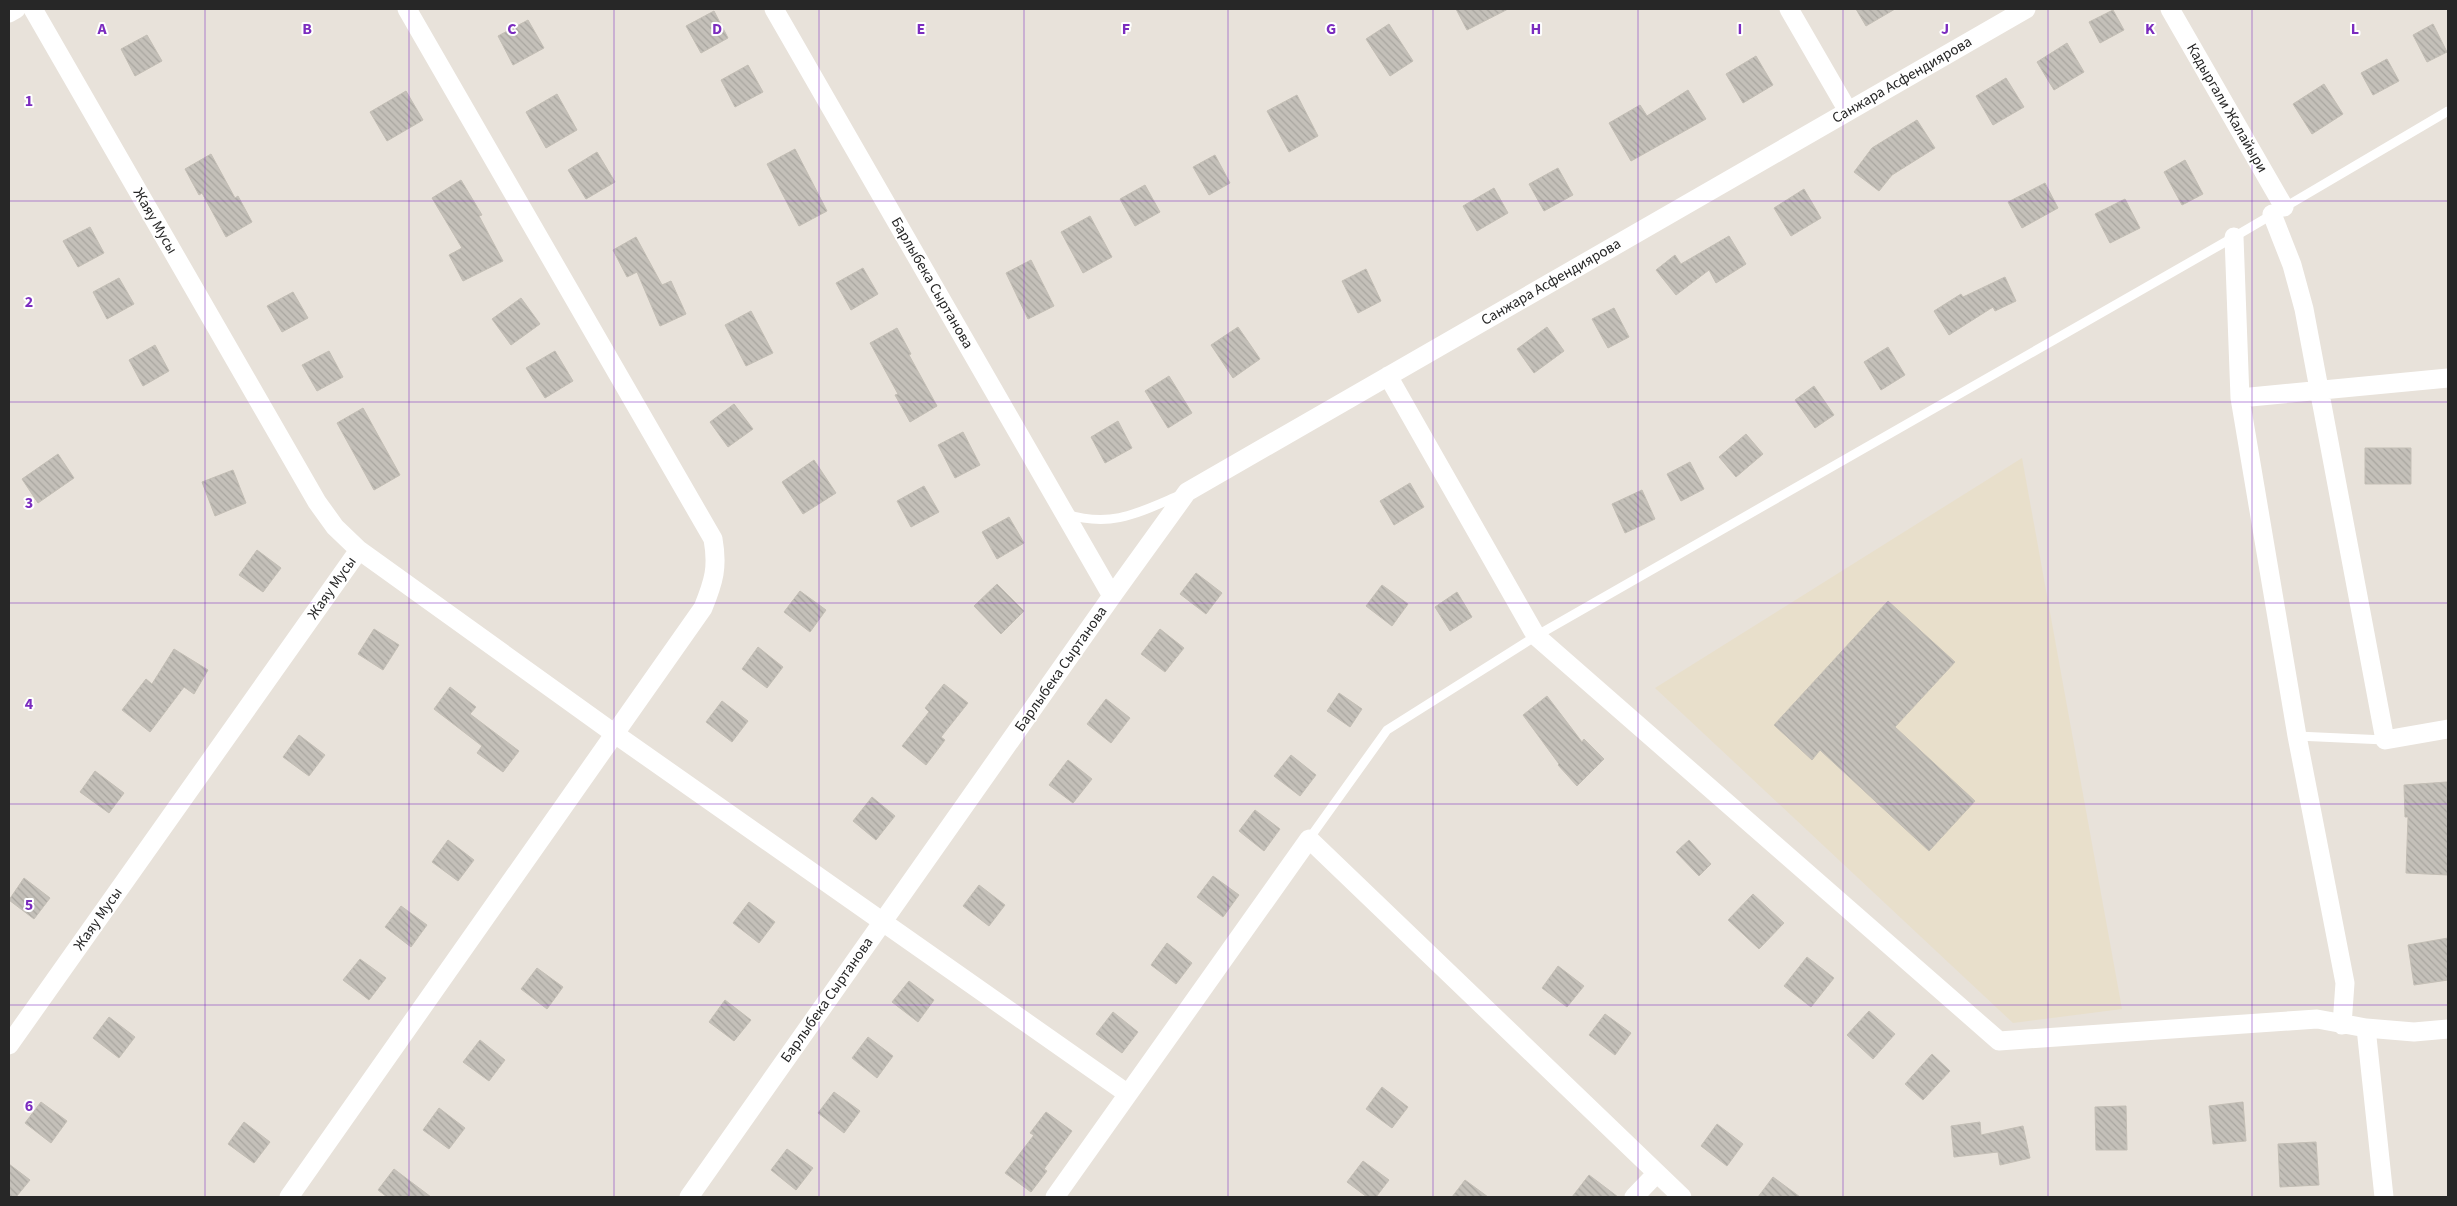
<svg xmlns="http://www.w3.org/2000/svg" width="2457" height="1206" font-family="'Source Sans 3',sans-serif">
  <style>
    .education { fill: #e8dfcb }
    .building { fill: url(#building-back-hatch); stroke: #c3beb5 }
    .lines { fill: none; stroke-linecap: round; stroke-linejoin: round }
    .service { stroke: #fff; stroke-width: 9 }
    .minor { stroke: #fff; stroke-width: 19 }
    .grid { fill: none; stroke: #7b2cbf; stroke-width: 1; stroke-opacity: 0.55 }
    .labels { text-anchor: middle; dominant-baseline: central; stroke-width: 4; stroke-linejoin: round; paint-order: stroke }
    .street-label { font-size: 15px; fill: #272727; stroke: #fff }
    .grid-label { font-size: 16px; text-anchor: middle; font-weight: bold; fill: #7b2cbf; stroke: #fff; stroke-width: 4; stroke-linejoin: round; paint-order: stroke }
  </style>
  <defs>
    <pattern id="building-back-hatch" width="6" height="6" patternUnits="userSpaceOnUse" patternTransform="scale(1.25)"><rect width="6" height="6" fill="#c4c0b9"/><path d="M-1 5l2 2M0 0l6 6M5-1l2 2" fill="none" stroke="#a8a59f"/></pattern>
  </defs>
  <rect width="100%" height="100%" fill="#e8e2da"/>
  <!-- education -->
  <path class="education" d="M2022,458L2122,1009L2013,1023L1655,688Z"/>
  <!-- building -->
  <path class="building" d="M1456,9H1508L1467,30Z
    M1856,9H1895L1866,26Z
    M2113,10L2124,30L2100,43L2089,22Z
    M714,11L728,38L701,53L686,26Z
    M528,20L544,48L513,65L498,36Z
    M1389,24L1413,61L1390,76L1366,39Z
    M2433,24L2447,52L2427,62L2413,35Z
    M147,35L162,61L135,76L121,49Z
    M2067,43L2084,72L2054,90L2037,62Z
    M1756,56L1773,85L1743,103L1726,74Z
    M2387,59L2399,81L2373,95L2361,73Z
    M748,65L763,92L735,107L721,80Z
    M2006,78L2024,107L1993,125L1976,96Z
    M2324,84L2343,114L2312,134L2293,104Z
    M1688,90L1706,119L1631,161L1609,123L1640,105L1647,116Z
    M406,91L423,120L387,141L370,112Z
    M557,94L577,130L546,148L526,112Z
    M1297,95L1318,136L1289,152L1267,111Z
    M1917,120L1935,148L1892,175L1879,191L1854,172L1872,148Z
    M795,149L827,211L799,226L767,164Z
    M597,152L615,182L586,199L568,170Z
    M211,154L235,198L238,196L252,222L226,237L202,193L199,195L185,169Z
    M1215,155L1230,183L1209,195L1193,167Z
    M2185,160L2203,194L2182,205L2164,172Z
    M1558,168L1573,195L1544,211L1529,184Z
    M461,180L482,215L479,216L503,261L463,281L449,255L462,248L432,198Z
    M2045,183L2058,208L2022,228L2008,202Z
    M1145,185L1160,212L1135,226L1120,199Z
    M1494,188L1508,213L1477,231L1463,206Z
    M1804,189L1821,218L1791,236L1774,208Z
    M2125,199L2140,228L2110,243L2095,214Z
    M1090,216L1112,257L1083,273L1061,232Z
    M90,227L104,253L78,267L63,241Z
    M1729,236L1746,264L1716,283L1709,270L1676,295L1656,270L1675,255L1681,264Z
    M636,237L662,285L671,281L686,314L660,326L637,272L627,277L613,250Z
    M1031,260L1054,306L1028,319L1006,273Z
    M863,268L878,294L851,310L836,283Z
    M1366,269L1381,301L1358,313L1342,281Z
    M2005,277L2016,301L1995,311L1993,307L1949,335L1934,311L1961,294L1963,297Z
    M119,278L134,304L107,319L93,292Z
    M293,292L308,318L282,332L267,306Z
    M521,298L540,324L511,345L492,319Z
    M1614,308L1629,337L1608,348L1592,319Z
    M751,311L773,353L746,366L725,325Z
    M1238,327L1260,359L1233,378L1211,345Z
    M1547,327L1564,351L1534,373L1517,349Z
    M897,328L911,354L909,355L937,406L910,422L895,395L898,394L870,343Z
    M155,345L169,371L143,386L129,360Z
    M1888,347L1905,375L1881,390L1864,362Z
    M329,351L343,377L317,391L302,365Z
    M555,351L573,381L545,398L526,368Z
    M1169,376L1192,413L1168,428L1145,391Z
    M1814,386L1834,415L1815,428L1795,400Z
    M734,404L753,429L728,447L710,422Z
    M363,408L400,475L374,490L337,423Z
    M1118,421L1132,448L1105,463L1091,437Z
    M963,432L980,465L955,478L938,445Z
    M1746,434L1763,454L1736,477L1719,457Z
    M2365,448H2411V484H2365Z
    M58,454L74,478L38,503L22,479Z
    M814,460L836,493L803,514L782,482Z
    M1690,462L1704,489L1681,501L1667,474Z
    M233,470L246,503L215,516L202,482Z
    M1410,483L1424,507L1394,525L1380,501Z
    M924,486L939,512L911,527L897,501Z
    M1642,490L1655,519L1625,533L1612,504Z
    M1009,517L1024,543L997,559L982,532Z
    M257,550L281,568L263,592L239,575Z
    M1196,573L1222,593L1206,614L1180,594Z
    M997,584L1024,611L1001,634L974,606Z
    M1382,585L1408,604L1392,626L1366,606Z
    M800,591L826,610L810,632L784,612Z
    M1457,592L1472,617L1450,631L1435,607Z
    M1888,601L1955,662L1895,727L1975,801L1929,851L1820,750L1812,760L1774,725Z
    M374,629L399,645L383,670L358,654Z
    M1160,629L1184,648L1165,672L1141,654Z
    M758,647L783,667L767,688L742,669Z
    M174,649L208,670L194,694L184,687L150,732L122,710L146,679L152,684Z
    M944,684L968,703L941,737L945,740L926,765L902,746L929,712L925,708Z
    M450,687L476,707L470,714L519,751L503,772L477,753L482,746L434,709Z
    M1339,693L1362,709L1350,727L1327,711Z
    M1547,696L1582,742L1584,739L1604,759L1577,786L1558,765L1559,764L1523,715Z
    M1106,699L1130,718L1111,743L1087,724Z
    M722,701L748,721L732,742L706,722Z
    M299,735L325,755L309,776L283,757Z
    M1291,755L1316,775L1300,796L1274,776Z
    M1068,760L1092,779L1073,803L1049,785Z
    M95,771L124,793L109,813L80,792Z
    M2447,782L2448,875L2406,873L2408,817H2405L2404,785Z
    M872,797L895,816L876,840L853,821Z
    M1255,810L1280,829L1264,851L1239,831Z
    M448,840L474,860L458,881L432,862Z
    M1689,840L1711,864L1699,876L1676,852Z
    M1213,876L1239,895L1223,917L1197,897Z
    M24,878L50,898L34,919L9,900Z
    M979,885L1005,905L989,926L963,906Z
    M1753,894L1784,923L1759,949L1728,920Z
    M749,902L775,922L759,943L733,923Z
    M401,906L427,925L411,947L385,927Z
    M2448,938V980L2414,985L2408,945Z
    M1167,943L1192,963L1176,984L1151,965Z
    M1807,957L1834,978L1811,1007L1784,986Z
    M360,959L386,978L369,1000L343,980Z
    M1558,966L1584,986L1567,1007L1542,988Z
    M537,968L563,987L547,1009L521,989Z
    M909,981L934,1000L918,1022L892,1002Z
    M725,1000L751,1020L734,1041L709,1022Z
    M1869,1011L1895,1034L1873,1059L1847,1035Z
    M1113,1012L1138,1032L1122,1053L1096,1034Z
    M1605,1014L1631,1033L1615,1055L1589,1035Z
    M109,1017L135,1037L119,1058L93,1038Z
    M868,1037L893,1056L877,1078L852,1058Z
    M480,1040L505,1060L489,1081L463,1062Z
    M1932,1054L1950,1071L1923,1100L1905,1084Z
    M1382,1087L1408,1107L1392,1128L1366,1109Z
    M834,1092L860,1111L844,1133L818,1113Z
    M41,1102L67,1121L51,1143L25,1123Z
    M2243,1102L2246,1141L2213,1144L2209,1106Z
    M2126,1106L2127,1150H2096L2095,1107Z
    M439,1108L465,1128L449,1149L423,1130Z
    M1046,1112L1072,1131L1044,1169L1047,1171L1031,1192L1005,1173L1034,1135L1030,1133Z
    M244,1122L270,1142L254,1163L228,1144Z
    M1980,1122L1981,1135L2023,1126L2030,1158L2000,1165L1998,1152L1954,1157L1951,1126Z
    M1717,1124L1743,1144L1727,1166L1701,1146Z
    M2316,1142L2319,1185L2280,1187L2278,1144Z
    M787,1149L813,1168L796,1190L771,1170Z
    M1363,1161L1389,1180L1376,1197H1367L1347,1182Z
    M9,1164L30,1180L16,1197H9Z
    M394,1169L431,1197H387L378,1190Z
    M1589,1175L1618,1197H1572Z
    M1773,1177L1800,1197H1758Z
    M1465,1180L1488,1197H1452Z"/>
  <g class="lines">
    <!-- service -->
    <path class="service" d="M1066,514C1112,528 1138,513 1180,495
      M2297,736L2385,740
      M1309,839L1387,730L1536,636L2234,237L2448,111"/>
    <!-- minor -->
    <path class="minor" d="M1789,9L1848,111
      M2170,9L2284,207
      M9,13L16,9
      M2272,214L2292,265L2304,309L2385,740L2448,729
      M2234,237L2240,398L2297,736L2345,983L2342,1025
      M1388,376L1536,636L1999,1041L2317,1019L2366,1028L2384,1197
      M2240,398L2448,378
      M359,550L615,734L1128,1094
      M1112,596L1187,492L2026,9
      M2366,1028L2414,1032L2448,1029
      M9,1045L359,550L335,527L317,502L33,9
      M289,1197L703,608C714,581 718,567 713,539L407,9
      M689,1197L1112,596L774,9
      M1055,1197L1309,839L1682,1197
      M1634,1197L1657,1173"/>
  </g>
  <!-- grid -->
  <path class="grid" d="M205,9V1197M409,9V1197M614,9V1197M819,9V1197M1024,9V1197M1228,9V1197M1433,9V1197M1638,9V1197M1843,9V1197M2048,9V1197M2252,9V1197M9,201H2448M9,402H2448M9,603H2448M9,804H2448M9,1005H2448"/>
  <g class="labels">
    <!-- street labels -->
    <g class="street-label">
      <text transform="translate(1902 80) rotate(-30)">Санжара Асфендиярова</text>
      <text transform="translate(2227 108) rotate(60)">Кадыргали Жалайыри</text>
      <text transform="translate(155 221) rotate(60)">Жаяу Мусы</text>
      <text transform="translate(1551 282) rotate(-30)">Санжара Асфендиярова</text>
      <text transform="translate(932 283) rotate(60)">Барлыбека Сыртанова</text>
      <text transform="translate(332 588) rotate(-55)">Жаяу Мусы</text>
      <text transform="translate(1061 669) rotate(-55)">Барлыбека Сыртанова</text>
      <text transform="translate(98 919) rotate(-55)">Жаяу Мусы</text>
      <text transform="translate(827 1000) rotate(-55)">Барлыбека Сыртанова</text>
    </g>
  </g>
  <g class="grid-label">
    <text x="102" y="34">A</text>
    <text x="307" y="34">B</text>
    <text x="512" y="34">C</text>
    <text x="717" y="34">D</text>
    <text x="921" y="34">E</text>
    <text x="1126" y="34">F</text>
    <text x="1331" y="34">G</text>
    <text x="1536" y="34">H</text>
    <text x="1740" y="34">I</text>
    <text x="1945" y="34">J</text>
    <text x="2150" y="34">K</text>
    <text x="2355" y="34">L</text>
    <text x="29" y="106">1</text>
    <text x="29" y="307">2</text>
    <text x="29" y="508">3</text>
    <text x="29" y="709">4</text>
    <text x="29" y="910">5</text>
    <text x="29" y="1111">6</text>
  </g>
  <!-- border -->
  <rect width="2457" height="1206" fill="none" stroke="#272727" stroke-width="20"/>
</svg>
